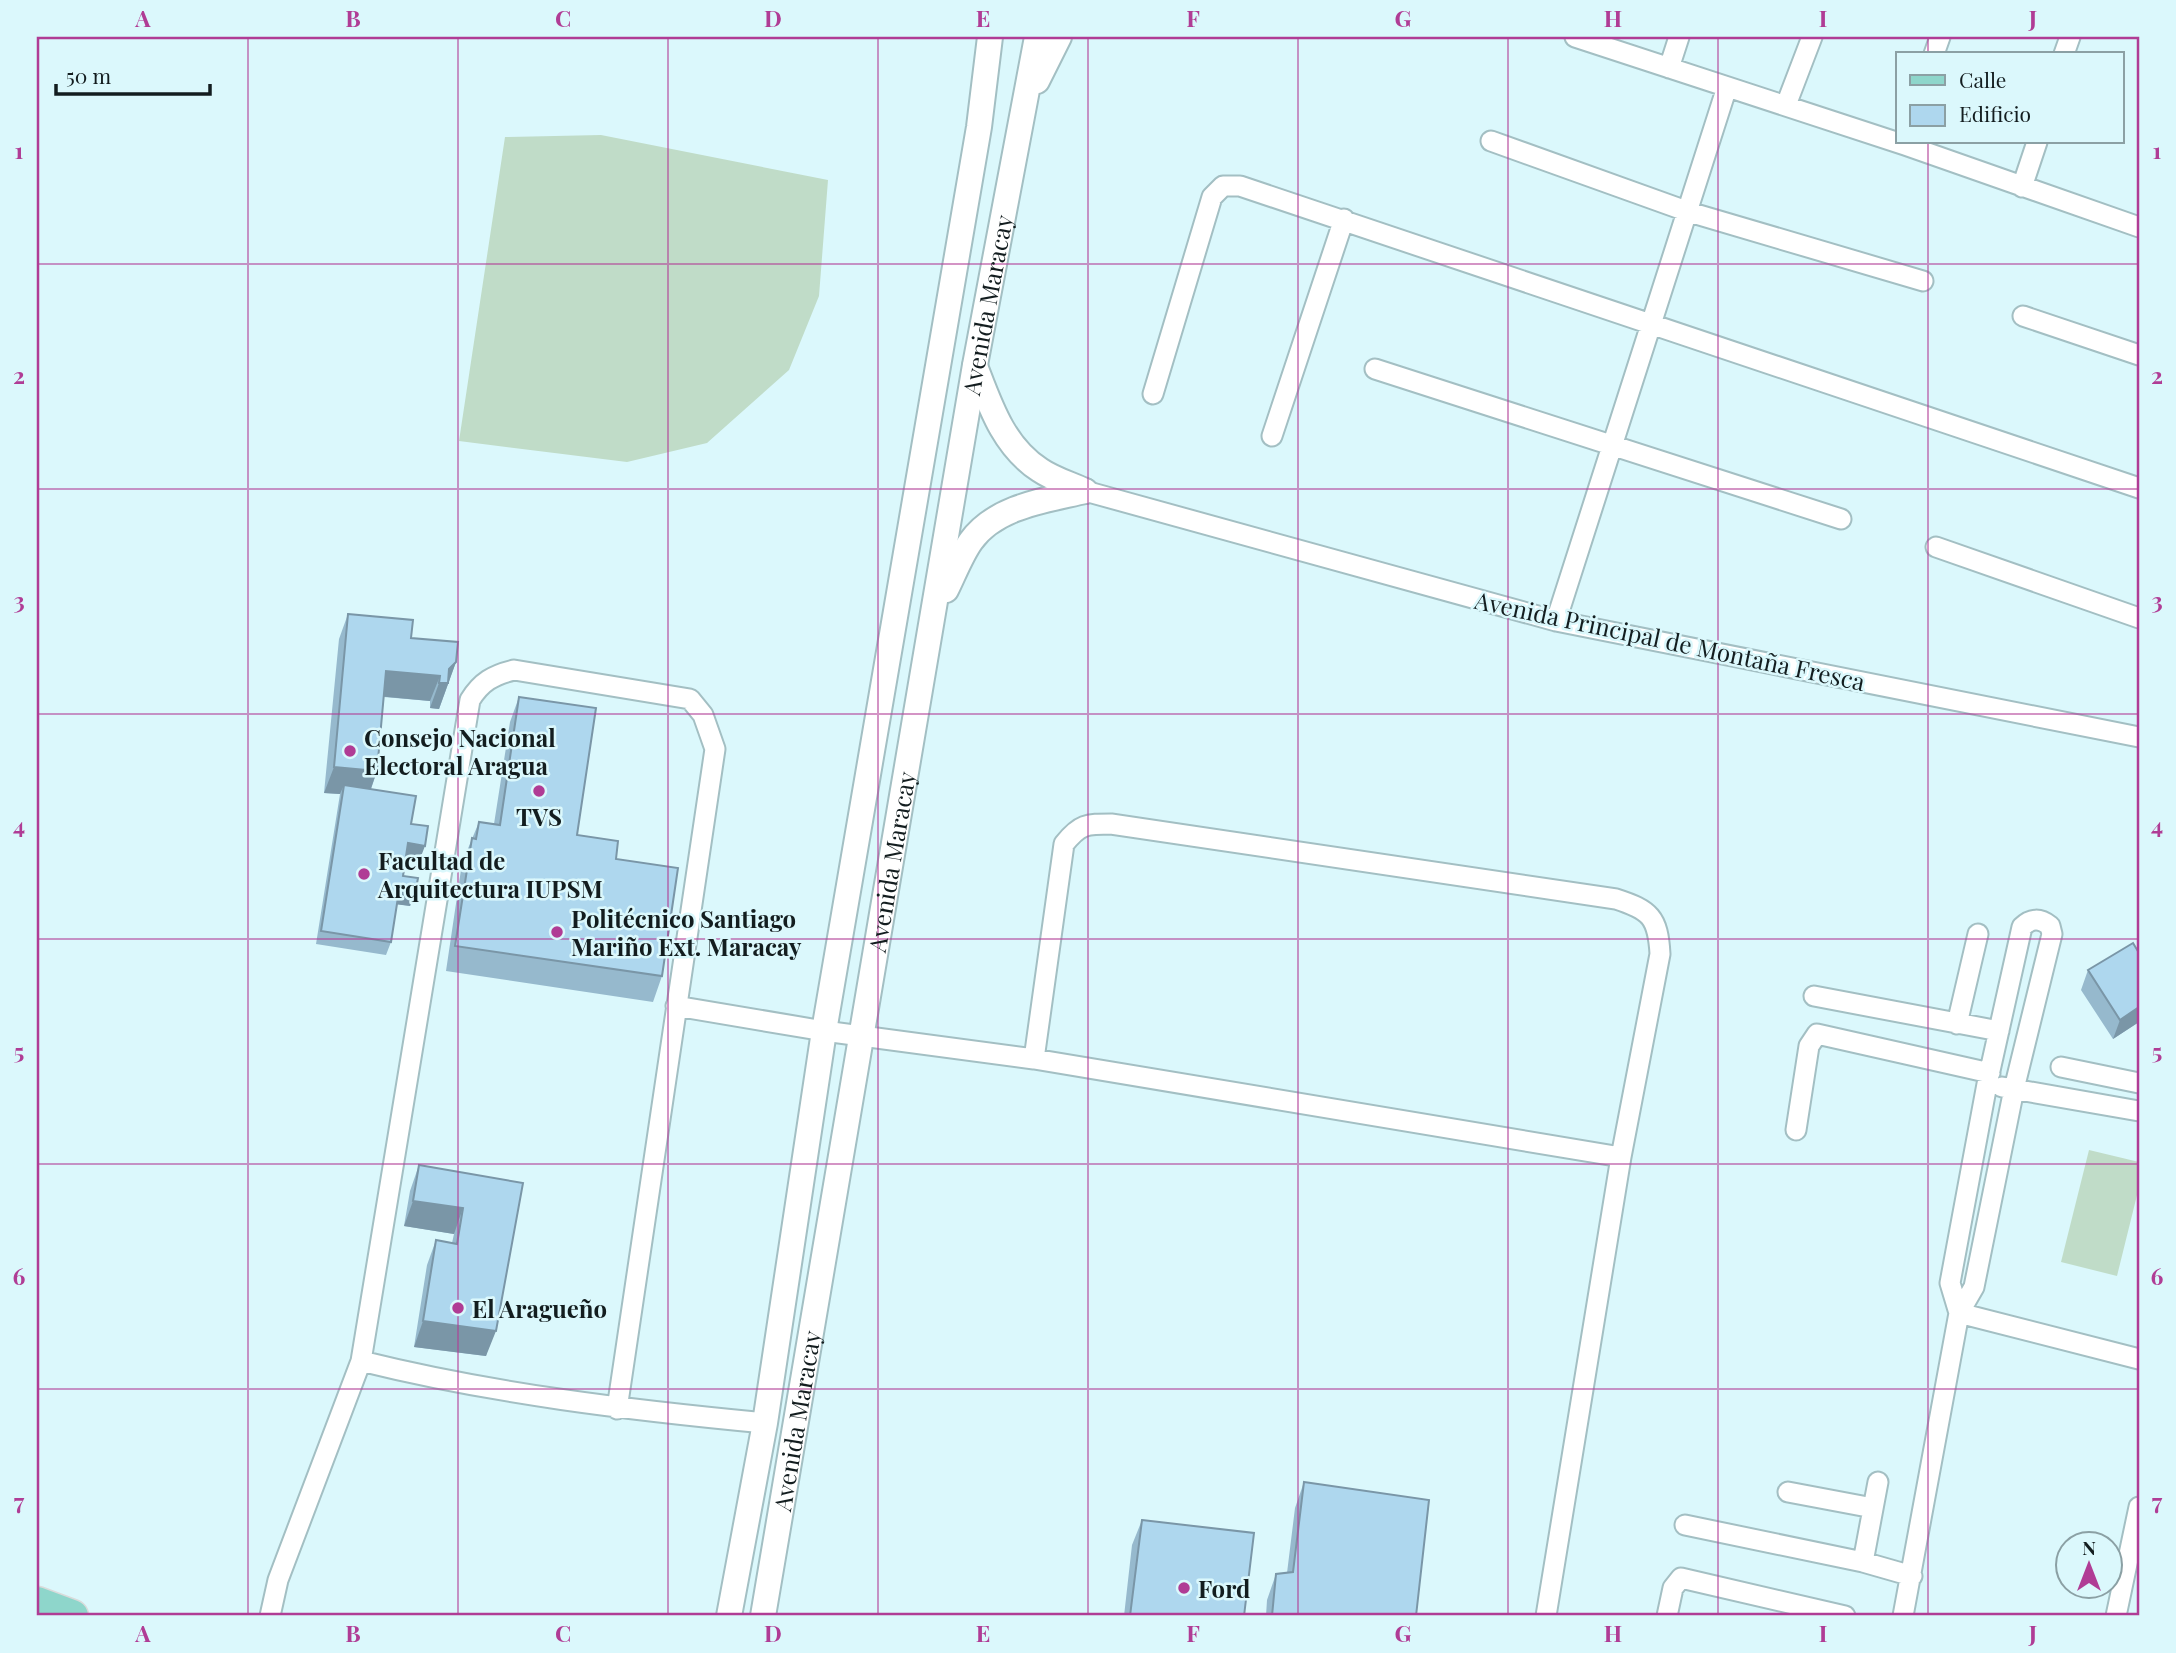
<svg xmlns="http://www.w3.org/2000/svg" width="2176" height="1653" font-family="'Playfair Display',serif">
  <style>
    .pitch { fill: #c0dcc8 }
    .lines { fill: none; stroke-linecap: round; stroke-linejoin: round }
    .minor-casing { stroke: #a3bfc3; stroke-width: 23 }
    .tertiary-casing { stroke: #a3bfc3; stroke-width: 28 }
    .primary-casing { stroke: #d9dbdb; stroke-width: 35 }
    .minor { stroke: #fff; stroke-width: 19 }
    .tertiary { stroke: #fff; stroke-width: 24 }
    .primary { stroke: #8ed6cb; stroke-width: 32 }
    .wall { fill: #96b9cd }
    .shaded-wall { fill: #7a96a7 }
    .building { fill: #aed7ee; stroke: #7a96a7; stroke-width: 2 }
    .grid { fill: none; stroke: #b03c95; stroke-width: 2; stroke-opacity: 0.55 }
    .poi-dot { fill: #b03c95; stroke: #dbf8fc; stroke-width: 2.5 }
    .labels { text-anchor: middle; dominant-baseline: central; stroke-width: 5; stroke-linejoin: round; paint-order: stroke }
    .street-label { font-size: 24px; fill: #131d1f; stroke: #dbf8fc }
    .poi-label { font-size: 24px; font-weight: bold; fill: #131d1f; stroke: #dbf8fc; text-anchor: start }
    .neatline { fill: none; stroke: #b03c95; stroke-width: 2.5 }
    .grid-label { font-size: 23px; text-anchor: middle; font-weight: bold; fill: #b03c95 }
  </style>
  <rect width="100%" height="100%" fill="#dbf8fc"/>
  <!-- pitch -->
  <path class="pitch" d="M601,135L828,180L819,296L789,370L707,443L627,462L459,441L505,137Z
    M2089,1150L2139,1162V1187L2117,1276L2061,1262Z"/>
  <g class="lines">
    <!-- minor casing -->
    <g class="minor-casing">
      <path id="minor" d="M1575,37L1905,145L2139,227
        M1934,54L1940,37
        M2064,54L2070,37
        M1669,68L1679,37
        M1786,105L1812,37
        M1491,141L1689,212L1923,281
        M2022,187L2037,142
        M2023,316L2139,355
        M1375,369L1841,519
        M1153,394L1212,197L1223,186H1240L2139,488
        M1272,436L1344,219
        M1085,491L1556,621L2139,737
        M1936,547L2139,618
        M1556,621L1727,87
        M1814,996L1999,1031
        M676,1006L824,1031L1034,1059L1621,1157
        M1957,1024L1978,934
        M1034,1059L1064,844C1080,824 1086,824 1111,824L1616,899C1650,910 1658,917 1660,954L1621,1157L1546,1616
        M2061,1067L2139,1083
        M2002,1087L2139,1111
        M1796,1130L1809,1046L1817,1034L1990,1073
        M1959,1313L2139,1359
        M617,1409L715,749L703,715L690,699L514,670C493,675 481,682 470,700L361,1361C494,1394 629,1410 765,1423
        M1788,1492L1873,1508
        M1685,1525L1863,1562L1912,1576
        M1863,1562L1878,1482
        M270,1616L278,1580L361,1361
        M1667,1616L1673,1588L1681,1578L1845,1616
        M1903,1616L1959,1313L1974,1287L2014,1089L2052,934L2050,926C2040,918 2031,918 2022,927L1987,1084L1950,1283L1959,1313
        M2116,1616L2139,1507"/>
    </g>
    <!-- tertiary casing -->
    <g class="tertiary-casing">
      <g id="tertiary">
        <path d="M1037,81L1059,37"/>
        <path d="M975,366C990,405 1003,446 1040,470C1053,479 1070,484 1085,491"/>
        <path d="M946,590C954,574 961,555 971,541C996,506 1047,500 1085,491"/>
        <path d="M729,1616L765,1423L824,1031L979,127L990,37"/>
        <path id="s1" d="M763,1616L975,365L1037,37"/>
      </g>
    </g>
    <!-- primary casing -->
    <g class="primary-casing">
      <path id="primary" d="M37,1603L72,1616"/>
    </g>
    <!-- minor -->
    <use href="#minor" class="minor"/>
    <!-- tertiary -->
    <use href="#tertiary" class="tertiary"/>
    <!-- primary -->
    <use href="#primary" class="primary"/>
  </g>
  <!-- wall -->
  <path class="wall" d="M348,614L456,662L439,709L430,708V701L384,697L377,771L371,789L411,824L420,859L406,857L403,876L415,894L410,906L397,904L391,942L386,955L316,944L340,794L324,793L339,639Z
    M519,697L577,835L616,859L662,976L653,1002L446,971L462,863L479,822L494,824L510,722Z
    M2139,953V1022L2113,1039L2081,990L2088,970Z
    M419,1165L523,1183L486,1356L414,1347L427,1265L436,1240L452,1243L454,1234L404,1226L410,1191Z
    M1304,1482L1416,1616H1266L1267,1600L1276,1574L1287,1573L1295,1508Z
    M1142,1520L1244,1616H1124L1132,1545Z"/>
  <!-- shaded-wall -->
  <path class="shaded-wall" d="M456,662L439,709L430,708L439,683Z
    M386,671L440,676L430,701L377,696Z
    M334,767L377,771L368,797L344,785L340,794L324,793Z
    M408,843L425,846L420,859L404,856Z
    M399,891L415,894L410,906L394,904Z
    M2139,1007V1022L2113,1039L2120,1020Z
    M413,1201L463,1208L454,1234L404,1226Z
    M423,1321L496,1331L486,1356L414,1347Z"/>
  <!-- building -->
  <path class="building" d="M348,614L413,620L411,638L458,642L456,662L449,669L448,683H439L440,676L386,671L377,771L334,767Z
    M519,697L596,708L577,835L618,841L616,859L678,868L662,976L455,946L472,838L476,839L479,822L500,825Z
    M344,785L416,796L411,824L428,826L425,846L408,843L403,876L418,878L415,894L399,891L391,942L321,931Z
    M2133,943L2139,953V1007L2120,1020L2088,970Z
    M419,1165L523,1183L496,1331L423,1321L436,1240L457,1244L463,1208L413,1201Z
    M1304,1482L1429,1500L1416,1616H1272L1276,1574L1293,1572Z
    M1142,1520L1254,1533L1244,1616H1130Z"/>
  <!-- grid -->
  <path class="grid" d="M248,37V1616M458,37V1616M668,37V1616M878,37V1616M1088,37V1616M1298,37V1616M1508,37V1616M1718,37V1616M1928,37V54M1928,142V1616M37,264H2139M37,489H2139M37,714H2139M37,939H2139M37,1164H2139M37,1389H2139"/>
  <!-- markers -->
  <g class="poi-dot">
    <circle cx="350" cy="751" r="7"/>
    <circle cx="539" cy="791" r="7"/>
    <circle cx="364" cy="874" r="7"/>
    <circle cx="557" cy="932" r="7"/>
    <circle cx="458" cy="1308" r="7"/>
    <circle cx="1184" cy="1588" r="7"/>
  </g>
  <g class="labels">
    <!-- street labels -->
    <g class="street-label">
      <text stroke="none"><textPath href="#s1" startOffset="1330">Avenida Maracay</textPath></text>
      <text transform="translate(1670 640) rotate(12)">Avenida Principal de Montaña Fresca</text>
      <text stroke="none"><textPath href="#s1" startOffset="765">Avenida Maracay</textPath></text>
      <text stroke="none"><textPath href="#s1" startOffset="198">Avenida Maracay</textPath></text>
    </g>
    <!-- poi labels -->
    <g class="poi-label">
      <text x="364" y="737">Consejo Nacional<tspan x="364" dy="28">Electoral Aragua</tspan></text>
      <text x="539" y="816" text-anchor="middle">TVS</text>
      <text x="378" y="860">Facultad de<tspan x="378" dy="28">Arquitectura IUPSM</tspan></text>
      <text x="571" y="918">Politécnico Santiago<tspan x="571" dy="28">Mariño Ext. Maracay</tspan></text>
      <text x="472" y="1308">El Aragueño</text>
      <text x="1198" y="1588">Ford</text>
    </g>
  </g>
  <!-- border -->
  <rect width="2176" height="1653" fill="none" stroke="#dbf8fc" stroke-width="77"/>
  <!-- legend -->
  <rect x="1896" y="52" width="228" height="91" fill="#dbf8fc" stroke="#8ba0a4" stroke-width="2"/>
  <rect x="1910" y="75" width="35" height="10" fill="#8ed6cb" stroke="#8ba0a4" stroke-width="2"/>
  <text x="1959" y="88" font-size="21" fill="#131d1f">Calle</text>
  <rect x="1910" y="105" width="35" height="21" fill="#aed7ee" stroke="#8ba0a4" stroke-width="2"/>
  <text x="1959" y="122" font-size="21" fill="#131d1f">Edificio</text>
  <!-- north arrow -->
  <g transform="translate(2089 1565)"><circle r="33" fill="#dbf8fc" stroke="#8ba0a4" stroke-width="2"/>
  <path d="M0-5L12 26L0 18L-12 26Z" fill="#b03c95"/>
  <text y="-10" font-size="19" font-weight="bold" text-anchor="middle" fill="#131d1f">N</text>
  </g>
  <!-- scale -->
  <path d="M56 84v10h154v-10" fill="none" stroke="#131d1f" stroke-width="3.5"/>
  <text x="66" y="84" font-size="21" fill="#131d1f" stroke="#dbf8fc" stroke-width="5" paint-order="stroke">50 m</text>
  <rect x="38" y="38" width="2100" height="1576" class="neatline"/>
  <g class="grid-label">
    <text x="143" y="27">A</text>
    <text x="353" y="27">B</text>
    <text x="563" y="27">C</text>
    <text x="773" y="27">D</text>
    <text x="983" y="27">E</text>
    <text x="1193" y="27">F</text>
    <text x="1403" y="27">G</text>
    <text x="1613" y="27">H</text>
    <text x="1823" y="27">I</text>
    <text x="2033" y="27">J</text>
    <text x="19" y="159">1</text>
    <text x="2157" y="159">1</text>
    <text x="19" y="384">2</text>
    <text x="2157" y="384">2</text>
    <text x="19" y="609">3</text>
    <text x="2157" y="609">3</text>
    <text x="19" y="834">4</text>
    <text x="2157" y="834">4</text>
    <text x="19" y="1060">5</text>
    <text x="2157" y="1060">5</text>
    <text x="19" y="1285">6</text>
    <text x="2157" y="1285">6</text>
    <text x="19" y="1510">7</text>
    <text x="2157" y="1510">7</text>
    <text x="143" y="1642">A</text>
    <text x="353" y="1642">B</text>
    <text x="563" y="1642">C</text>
    <text x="773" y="1642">D</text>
    <text x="983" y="1642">E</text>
    <text x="1193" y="1642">F</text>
    <text x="1403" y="1642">G</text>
    <text x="1613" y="1642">H</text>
    <text x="1823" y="1642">I</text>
    <text x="2033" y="1642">J</text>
  </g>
</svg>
